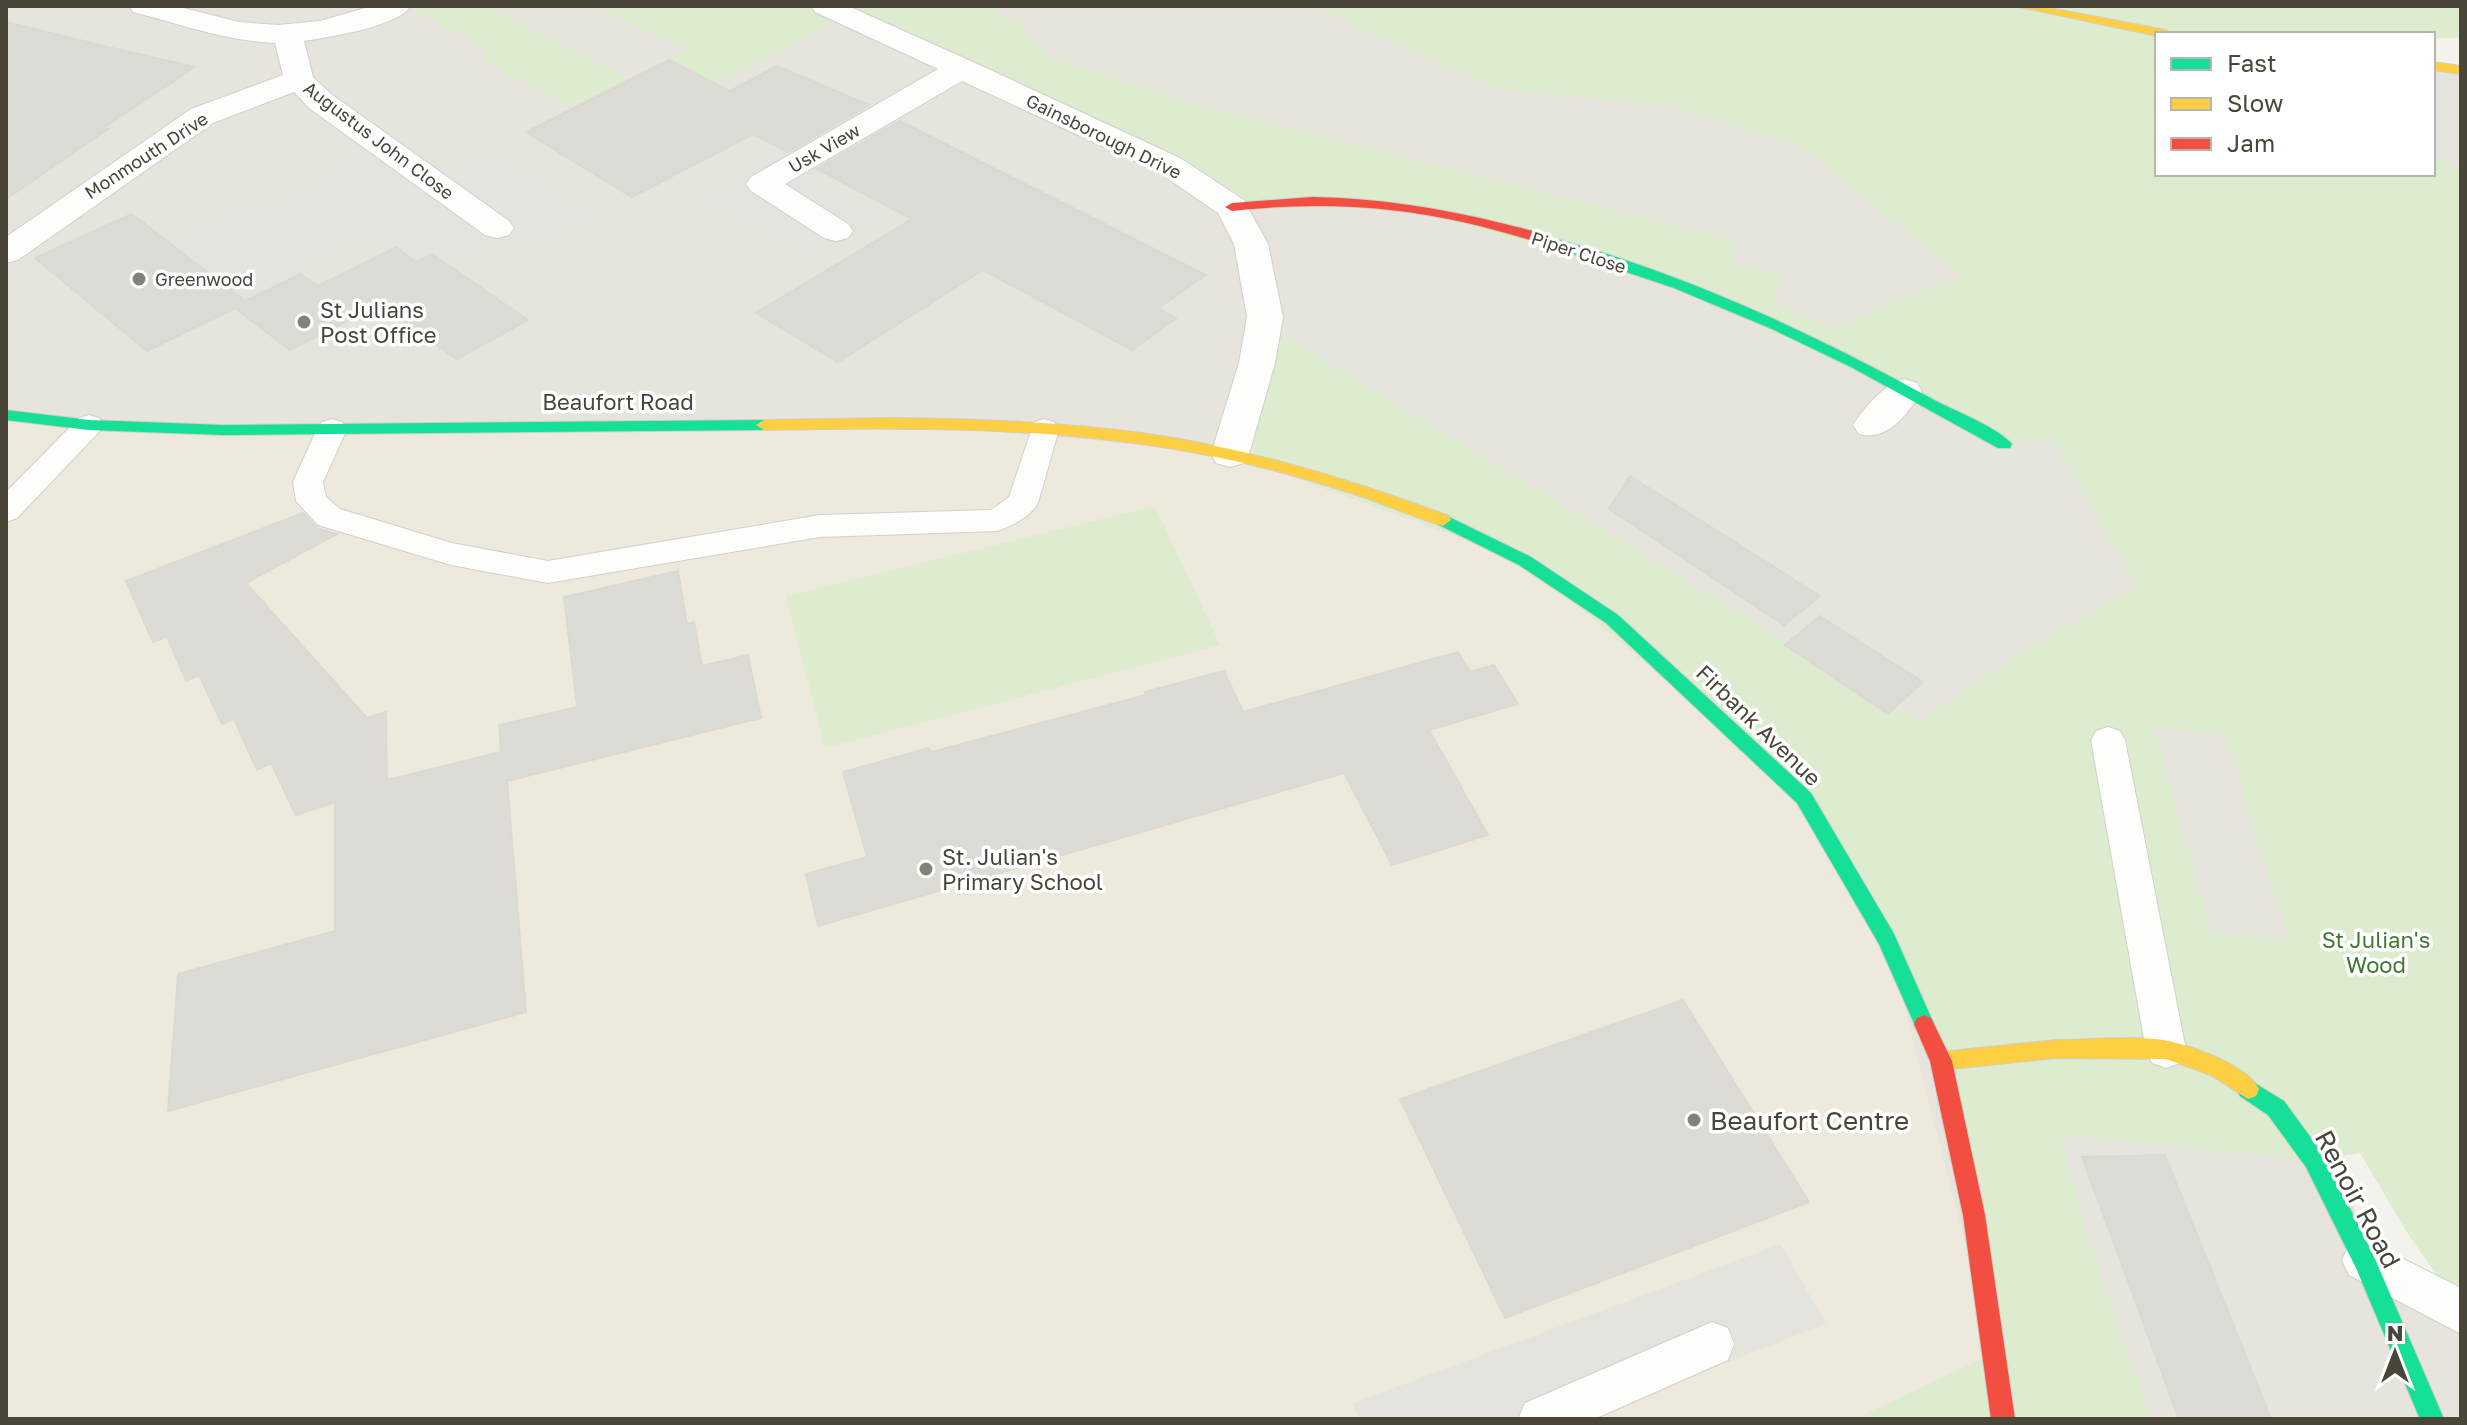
<svg xmlns="http://www.w3.org/2000/svg" width="2467" height="1425" font-family="'Golos Text',sans-serif">
  <style>
    .residential { fill: #e6e4dc }
    .education { fill: #edeadd }
    .green { fill: #ddebcf; fill-rule: evenodd }
    .parking { fill: #e5e3de }
    .building { fill: #dcdbd6; stroke: #dbd9d3; stroke-width: 2 }
    .lines { fill: none; stroke-linecap: round; stroke-linejoin: round }
    .lane-casing { stroke: #d1d0cb; stroke-width: 2 }
    .street-casing { stroke: #d1d0cb; stroke-width: 2 }
    .fast-casing { stroke: #d1cfc5; stroke-width: 2 }
    .slow-casing { stroke: #d1cfc5; stroke-width: 2 }
    .jam-casing { stroke: #d1cfc5; stroke-width: 2 }
    .lane { fill: #fdfdfc; fill-rule: evenodd }
    .street { fill: #fdfdfc; fill-rule: evenodd }
    .fast { fill: #16e098; fill-rule: evenodd }
    .slow { fill: #ffcf43; fill-rule: evenodd }
    .jam { fill: #f24e42; fill-rule: evenodd }
    .poi-dot { fill: #848278; stroke: #fff; stroke-width: 3 }
    .labels { text-anchor: middle; dominant-baseline: central; stroke-width: 7; stroke-linejoin: round; paint-order: stroke }
    .far-street-label { font-size: 18px; fill: #494539; stroke: #fff }
    .far-poi-label { font-size: 18px; fill: #494539; stroke: #fff; text-anchor: start }
    .poi-label { font-size: 22px; fill: #494539; stroke: #fff; text-anchor: start }
    .street-label { font-size: 22px; fill: #494539; stroke: #fff }
    .park-label { font-size: 22px; fill: #41782f; stroke: #fff }
    .near-poi-label { font-size: 26px; fill: #494539; stroke: #fff; text-anchor: start }
    .near-street-label { font-size: 26px; fill: #494539; stroke: #fff }
  </style>
  <rect width="100%" height="100%" fill="#f3f2ed"/>
  <!-- residential -->
  <path class="residential" d="M6,6H1311L1495,89L1672,107L1800,146L2038,340L2258,692L2364,1260L2461,1312V1419H6Z
    M2433,66L2461,70V169L2433,159Z"/>
  <!-- education -->
  <path class="education" d="M6,415L89,425L914,423L1230,454L1525,561L1804,798L1887,940L1994,1354L1855,1419H6Z"/>
  <!-- green -->
  <path class="green" d="M406,6H488L631,79L687,49L589,6H991L1003,20L1016,17L1050,57L1175,98L1737,242L1732,261L1783,274L1775,302L1831,330L1899,298L1962,278L1800,146L1672,107L1495,89L1311,6H2461V37L2433,39V34H2157V174H2433V159L2461,169V1310L2408,1234L2360,1153L2314,1160L2060,1135L2088,1240L2152,1419H1855L1994,1353L1941,1061L1804,798L1525,561L1230,454L1264,323L1918,721L2005,662L2136,586L2069,466L2049,437L2004,444L1682,289L1391,205L1232,207L847,16L655,116L576,111L483,61L487,49ZM2154,728L2222,734L2230,751L2289,940L2211,933Z
    M1155,506L1220,645L825,748L786,596Z"/>
  <!-- parking -->
  <path class="parking" d="M877,88L925,113L810,176L884,218L805,260L698,198L728,181L757,154Z
    M350,152L385,164L418,154L452,172L493,153L600,216L535,251L432,254L416,261L396,247L367,237L245,301L170,243L238,199L276,207Z
    M1781,1244L1826,1324L1579,1419H1359L1353,1403Z"/>
  <!-- building -->
  <path class="building" d="M6,22L112,48L195,67L103,128L108,129L6,199Z
    M669,60L730,91L777,66L869,105L788,152L753,134L632,197L526,132Z
    M900,121L1206,275L1158,308L1176,318L1132,350L983,270L838,362L756,313L912,219L817,169Z
    M132,214L245,301L300,274L318,286L396,247L416,262L432,254L528,320L457,359L378,305L290,350L235,308L147,351L35,258Z
    M1630,476L1730,539L1820,596L1784,625L1609,509Z
    M303,513L317,528L337,534L246,583L367,718L386,712L387,780L501,752L499,725L577,707L564,597L678,571L687,624L694,622L702,666L748,655L761,718L507,781L526,1012L168,1111L178,974L335,931V802L296,815L271,763L257,770L234,719L222,724L199,675L186,681L167,636L153,642L126,581Z
    M1820,616L1868,647L1923,682L1888,714L1785,645Z
    M1458,652L1470,672L1494,665L1518,704L1429,730L1488,835L1392,865L1344,773L818,926L806,874L867,857L843,772L929,748L931,752L1146,695L1145,692L1224,671L1243,712Z
    M1683,1000L1809,1202L1505,1318L1400,1099Z
    M2165,1155L2271,1419H2179L2082,1157Z"/>
  <g class="lines">
    <!-- lane casing -->
    <g class="lane-casing">
      <path id="lane" d="M89,415L99,418L104,425L99,432L17,518L6,522V492L79,418Z
        M332,419L342,422L347,429L323,482L326,497L340,509L452,543L548,561L820,515L991,510L1009,497L1034,422L1044,419L1054,422L1059,429L1038,503C1030,517 1012,526 997,531L820,537L548,583L451,565L318,525L296,501L293,482L317,429L322,422Z
        M2108,727L2120,731L2125,740L2186,1050L2180,1063L2166,1068L2152,1063L2146,1050L2091,740L2096,731Z
        M2364,1239L2461,1288V1334L2349,1275L2342,1260L2349,1245Z
        M1712,1322L1728,1328L1734,1344L1728,1360L1594,1419H1518L1525,1403Z"/>
    </g>
    <!-- street casing -->
    <g class="street-casing">
      <path id="street" d="M129,6H176L239,22L278,25L320,21L372,6H411C397,27 329,37 304,41L313,77L331,94L509,221L514,228L509,235L497,238L485,235L309,108L294,92L213,123L18,260L6,263V237L191,109L283,75L275,43C226,41 180,24 133,12Z
        M811,6H848L973,62L1180,158L1244,200L1268,244L1283,317L1275,363L1249,454L1244,463L1230,467L1216,463L1211,454L1239,363L1247,317L1234,244L1218,213L1158,172L962,81L785,184L848,224L853,231L848,238L836,241L824,238L751,191L746,184L751,177L938,69L815,12Z
        M1904,379L1917,383L1922,391C1908,414 1887,442 1859,434L1853,425C1865,407 1883,385 1904,379Z"/>
    </g>
    <!-- fast casing -->
    <g class="fast-casing">
      <path id="fast" d="M1545,236C1683,272 1814,334 1938,402C1958,412 1998,428 2012,444L2010,448H1998L1853,368L1772,329L1674,288L1540,243L1538,240Z
        M6,410L89,420L223,425L764,420L772,425L764,430L223,435L89,430L6,420Z
        M1443,514L1531,557L1618,615L1811,793L1894,934L1934,1024L1931,1030L1924,1033L1917,1030L1879,944L1797,803L1606,623L1519,565L1437,524L1435,520L1437,516Z
        M2248,1079L2284,1101L2322,1153L2372,1252L2444,1419H2420L2356,1268L2306,1167L2268,1115L2240,1096L2237,1089L2240,1082Z"/>
    </g>
    <!-- slow casing -->
    <g class="slow-casing">
      <path id="slow" d="M2015,6H2039L2166,30L2172,34L2157,36Z
        M2433,62L2461,66V74L2433,70Z
        M894,418C979,419 1064,422 1149,434C1252,449 1352,480 1449,516L1451,520L1443,526C1414,517 1386,505 1357,495C1317,482 1276,470 1235,461C1080,426 922,427 764,430L756,425L764,420Z
        M2056,1040C2086,1040 2140,1035 2168,1041C2192,1046 2248,1066 2259,1089L2256,1096L2248,1099L2211,1075L2166,1059L2056,1058L1941,1070L1934,1068L1930,1061L1934,1054L1941,1052Z"/>
    </g>
    <!-- jam casing -->
    <g class="jam-casing">
      <path id="jam" d="M1312,197C1378,198 1441,208 1505,224C1519,228 1541,231 1552,240L1545,244C1519,237 1493,229 1467,223C1389,205 1311,202 1232,211L1225,207L1232,203Z
        M1924,1015L1931,1018L1952,1061L1985,1215L2015,1419H1991L1963,1215L1930,1061L1914,1024L1917,1018Z"/>
    </g>
    <!-- lane -->
    <use href="#lane" class="lane"/>
    <!-- street -->
    <use href="#street" class="street"/>
    <!-- fast -->
    <use href="#fast" class="fast"/>
    <!-- slow -->
    <use href="#slow" class="slow"/>
    <!-- jam -->
    <use href="#jam" class="jam"/>
  </g>
  <!-- markers -->
  <g class="poi-dot">
    <circle cx="139" cy="279" r="8"/>
    <circle cx="304" cy="322" r="8"/>
    <circle cx="926" cy="869" r="8"/>
    <circle cx="1694" cy="1120" r="8"/>
  </g>
  <g class="labels">
    <!-- far-street labels -->
    <g class="far-street-label">
      <text transform="translate(1104 136) rotate(26)">Gainsborough Drive</text>
      <text transform="translate(379 140) rotate(37)">Augustus John Close</text>
      <text transform="translate(824 148) rotate(-30)">Usk View</text>
      <text transform="translate(146 155) rotate(-33)">Monmouth Drive</text>
      <text transform="translate(1579 252) rotate(18)">Piper Close</text>
    </g>
    <!-- far-poi labels -->
    <g class="far-poi-label">
      <text x="155" y="279">Greenwood</text>
    </g>
    <!-- poi labels -->
    <g class="poi-label">
      <text x="320" y="309">St Julians<tspan x="320" dy="25">Post Office</tspan></text>
      <text x="942" y="856">St. Julian's<tspan x="942" dy="25">Primary School</tspan></text>
    </g>
    <!-- street labels -->
    <g class="street-label">
      <text x="618" y="401">Beaufort Road</text>
      <text transform="translate(1759 725) rotate(44)">Firbank Avenue</text>
    </g>
    <!-- park labels -->
    <g class="park-label">
      <text x="2376" y="939">St Julian's<tspan x="2376" dy="25">Wood</tspan></text>
    </g>
    <!-- near-poi labels -->
    <g class="near-poi-label">
      <text x="1710" y="1120">Beaufort Centre</text>
    </g>
    <!-- near-street labels -->
    <g class="near-street-label">
      <text transform="translate(2358 1199) rotate(62)">Renoir Road</text>
    </g>
  </g>
  <!-- border -->
  <rect width="2467" height="1425" fill="none" stroke="#494539" stroke-width="16"/>
  <!-- legend -->
  <rect x="2155" y="32" width="280" height="144" fill="#ffffff" stroke="#b6b5b0" stroke-width="2"/>
  <rect x="2171" y="58" width="40" height="12" fill="#16e098" stroke="#b6b5b0" stroke-width="2"/>
  <text x="2227" y="72" font-size="24" fill="#494539">Fast</text>
  <rect x="2171" y="98" width="40" height="12" fill="#ffcf43" stroke="#b6b5b0" stroke-width="2"/>
  <text x="2227" y="112" font-size="24" fill="#494539">Slow</text>
  <rect x="2171" y="138" width="40" height="12" fill="#f24e42" stroke="#b6b5b0" stroke-width="2"/>
  <text x="2227" y="152" font-size="24" fill="#494539">Jam</text>
  <!-- north arrow -->
  <g transform="translate(2395 1353)" stroke="#ffffff" stroke-width="6" paint-order="stroke">
  <path d="M0-6L14 30L0 20L-14 30Z" fill="#494539"/>
  <text y="-12" font-size="22" font-weight="bold" text-anchor="middle" fill="#494539">N</text>
  </g>
</svg>
